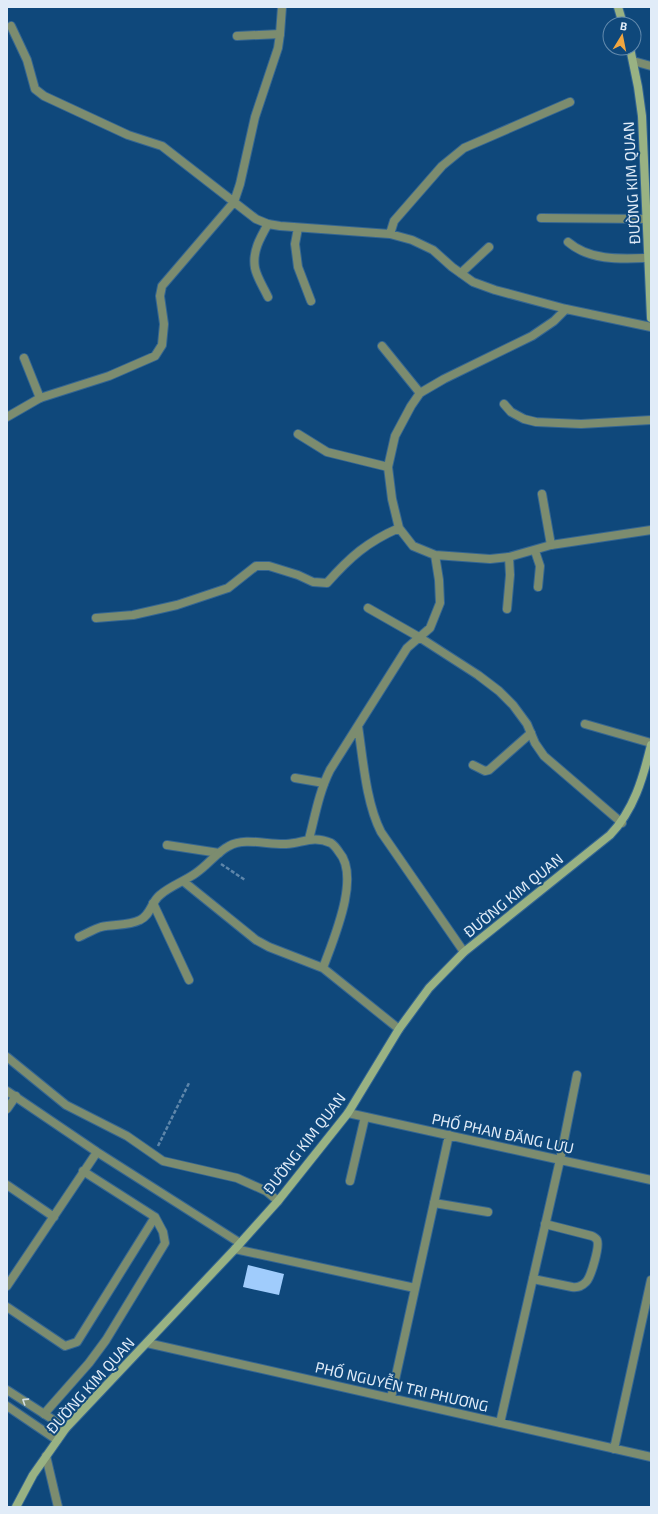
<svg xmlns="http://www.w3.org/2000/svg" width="658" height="1514" font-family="'Exo 2',sans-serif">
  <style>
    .building { fill: #a0ccfc }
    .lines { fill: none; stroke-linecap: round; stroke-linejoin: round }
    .service-casing { stroke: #356692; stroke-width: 10 }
    .minor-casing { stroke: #356692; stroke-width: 10 }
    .secondary-casing { stroke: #356692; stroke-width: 10 }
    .path { stroke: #5e86aa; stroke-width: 2.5; stroke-dasharray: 4 2; stroke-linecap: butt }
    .service { stroke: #7c8c6f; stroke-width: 8 }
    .minor { stroke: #7c8c6f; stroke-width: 8 }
    .secondary { stroke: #99b283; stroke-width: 8 }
    .oneway { stroke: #d2dee3 }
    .labels { text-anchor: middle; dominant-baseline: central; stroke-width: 4; stroke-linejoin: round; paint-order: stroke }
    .street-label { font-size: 15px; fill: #e1ecf8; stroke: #0f487b }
  </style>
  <rect width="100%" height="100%" fill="#0f487b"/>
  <!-- building -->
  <path class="building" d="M248,1265L284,1274L279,1295L243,1287Z"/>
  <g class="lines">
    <!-- service casing -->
    <g class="service-casing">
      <path id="service" d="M237,36L280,34
        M268,224C260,238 252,252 255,268C257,278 264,288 268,297
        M298,228L295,244L298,267L311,301
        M568,242C590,261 621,259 648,258
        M461,273L489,247
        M382,346L420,393
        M24,358L40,398
        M504,404L511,412L524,419L536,422L581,424L651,420
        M298,434L327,452L388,467
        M542,494L551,545
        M535,551L540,566L538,587
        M368,608L419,637
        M507,609L510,575L509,557
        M585,724L651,743
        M473,765L485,771L489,770L531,733
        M295,778L324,783
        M167,845L219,853
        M153,903L189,980
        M7,1091L97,1152L240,1243
        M7,1109L16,1096
        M560,1160L577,1075
        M350,1181L365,1117
        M7,1185L54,1217
        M434,1203L488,1212
        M533,1279L572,1287C577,1288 582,1286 586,1282C591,1277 600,1246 597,1240C596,1238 594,1237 592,1236L545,1224
        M7,1286L97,1152
        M7,1307L65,1346L77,1342L155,1217
        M44,1414L89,1363L106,1340L165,1243L163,1232L155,1217L83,1171
        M46,1456L58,1507"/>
    </g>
    <!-- minor casing -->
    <g class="minor-casing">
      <path id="minor" d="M11,26L27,60L35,89L44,96L128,135L162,146L256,219L268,224L280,226L390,234L412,240L433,250L452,267L473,282L495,290L566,309L651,327
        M633,61L651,66
        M541,218L647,219
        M390,234L394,221L442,166L464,148L570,102
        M566,309L554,321L532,336L444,379L420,393L411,406L395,436L388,467L392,499L399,528L413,546L435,555L490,559L509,557L551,545L651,530
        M7,417L40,398L109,376L155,356L162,345L164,324L160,296L162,286L234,202L240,184L255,117L278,48L280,34L282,7
        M96,618L133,615L177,605L228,588L256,566H269L298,575L313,582L327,583C350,557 367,542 399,528
        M419,637L478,675L499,691L513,705L527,724L535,743L544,756L622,823
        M358,726C363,759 366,803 381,832L464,952
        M309,839C315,816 319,792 330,770L407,648L430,628L440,603L439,580L435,555
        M183,881L256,940L269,947L323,968L399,1029
        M79,937C86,934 94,929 101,927C114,924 128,926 140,920C151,915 151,902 160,895C170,886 185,881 196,873C208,865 217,852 229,846C244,837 269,845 286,844C303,843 313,835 331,843C334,845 337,849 339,852C361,877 333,940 323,968
        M7,1057L66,1105L127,1136L163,1161L237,1178L266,1191L278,1201
        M348,1113L651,1180
        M235,1249L415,1288
        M147,1343L651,1457
        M7,1390L66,1428
        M391,1398L449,1135
        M7,1406L57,1440
        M500,1423L560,1160
        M614,1449L651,1280"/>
    </g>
    <!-- secondary casing -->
    <g class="secondary-casing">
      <path id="secondary" d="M618,7L623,24
        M630,48L638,87L642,116L651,318
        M16,1507L33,1475L66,1428L235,1249L278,1201L348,1113L399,1029L429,988L464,952L610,835C634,810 643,778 651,745"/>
    </g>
    <!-- path -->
    <path class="path" d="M221,864L245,880
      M158,1146L189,1083"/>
    <!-- service -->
    <use href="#service" class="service"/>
    <!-- minor -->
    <use href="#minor" class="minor"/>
    <!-- secondary -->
    <use href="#secondary" class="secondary"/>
  </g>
  <!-- one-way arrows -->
  <defs><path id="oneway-chevron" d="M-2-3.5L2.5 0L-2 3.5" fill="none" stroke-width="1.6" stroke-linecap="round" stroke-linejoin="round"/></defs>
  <use class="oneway" href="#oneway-chevron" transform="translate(25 1401) rotate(-147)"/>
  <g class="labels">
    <!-- street labels -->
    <g class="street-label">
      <text transform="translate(631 183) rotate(-93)">ĐƯỜNG KIM QUAN</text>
      <text transform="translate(513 895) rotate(-39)">ĐƯỜNG KIM QUAN</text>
      <text transform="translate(503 1133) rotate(12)">PHỐ PHAN ĐĂNG LƯU</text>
      <text transform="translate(304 1143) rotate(-52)">ĐƯỜNG KIM QUAN</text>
      <text transform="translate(90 1385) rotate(-48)">ĐƯỜNG KIM QUAN</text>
      <text transform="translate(402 1386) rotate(13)">PHỐ NGUYỄN TRI PHƯƠNG</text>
    </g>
  </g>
  <!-- border -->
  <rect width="658" height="1514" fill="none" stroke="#e1ecf8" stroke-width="16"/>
  <!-- north arrow -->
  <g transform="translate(622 36) rotate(10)"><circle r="19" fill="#0f487b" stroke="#638aad"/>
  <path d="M0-3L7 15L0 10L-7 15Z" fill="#f1a640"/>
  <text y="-6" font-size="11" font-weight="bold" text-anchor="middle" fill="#e1ecf8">B</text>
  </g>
</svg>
